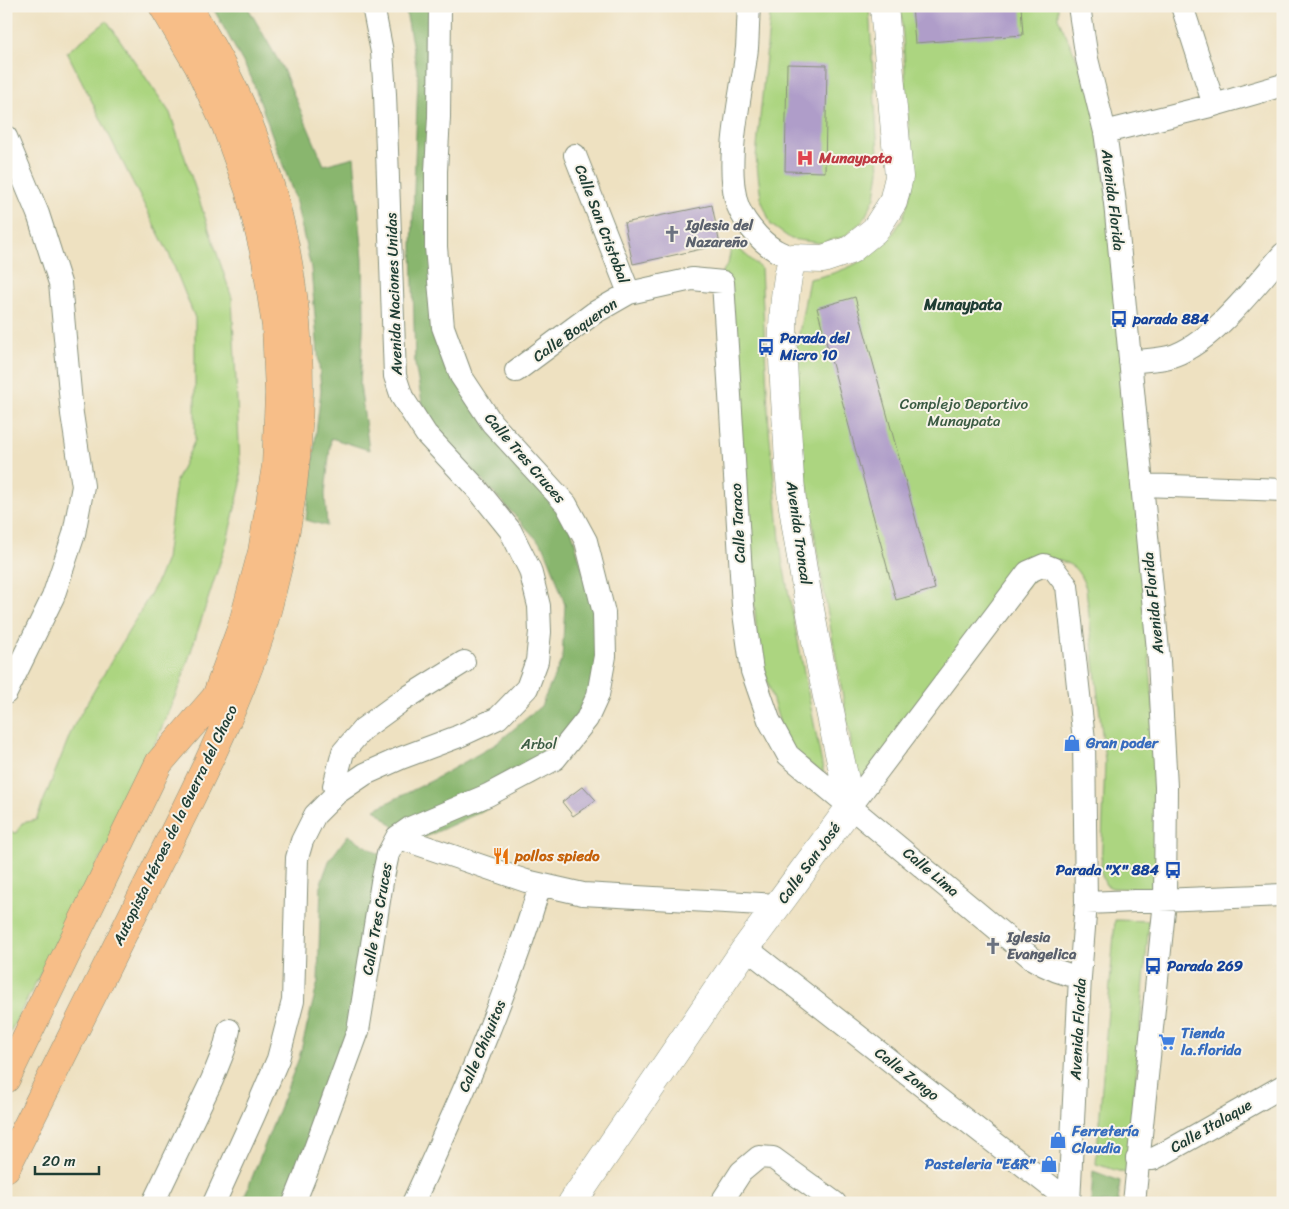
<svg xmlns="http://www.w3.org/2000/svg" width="1289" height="1209" font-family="Sriracha,sans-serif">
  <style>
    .green { fill: #acd580; stroke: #66895a }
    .forest { fill: #89b66e; stroke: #547a51 }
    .building { fill: #af9dc9 }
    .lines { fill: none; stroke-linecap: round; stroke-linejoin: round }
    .minor-casing { stroke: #868f7a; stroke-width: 24 }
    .tertiary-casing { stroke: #868f7a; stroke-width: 29 }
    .motorway-casing { stroke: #868f7a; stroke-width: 29 }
    .minor { stroke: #fff; stroke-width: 22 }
    .tertiary { stroke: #fff; stroke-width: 28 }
    .motorway { stroke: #f7be88; stroke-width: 28 }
    .labels { text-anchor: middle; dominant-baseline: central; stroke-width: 4; stroke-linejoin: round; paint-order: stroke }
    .health-label { font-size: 15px; font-weight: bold; fill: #be3a42; stroke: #f7f3e8; text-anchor: start }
    .street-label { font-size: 15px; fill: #1f3d34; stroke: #f7f3e8 }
    .worship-label { font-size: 15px; font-weight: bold; fill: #5b616d; stroke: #f7f3e8; text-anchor: start }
    .transit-label { font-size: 15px; font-weight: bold; fill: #164399; stroke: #f7f3e8; text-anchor: start }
    .park-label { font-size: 15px; fill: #3b5b43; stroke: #f7f3e8 }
    .shop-label { font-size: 15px; font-weight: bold; fill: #366cbe; stroke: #f7f3e8; text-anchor: start }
    .food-label { font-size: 15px; font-weight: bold; fill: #c56008; stroke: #f7f3e8; text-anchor: start }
    .neighbourhood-label { font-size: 16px; font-weight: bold; fill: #1f3d34; stroke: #f7f3e8 }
  </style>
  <rect width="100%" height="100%" fill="#f7f3e8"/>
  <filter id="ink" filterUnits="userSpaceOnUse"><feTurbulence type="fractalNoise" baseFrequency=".02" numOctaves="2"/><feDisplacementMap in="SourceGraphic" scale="10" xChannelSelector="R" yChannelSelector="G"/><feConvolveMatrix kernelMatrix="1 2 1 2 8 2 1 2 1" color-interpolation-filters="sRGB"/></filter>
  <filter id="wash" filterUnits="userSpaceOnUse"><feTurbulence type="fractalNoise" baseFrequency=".0096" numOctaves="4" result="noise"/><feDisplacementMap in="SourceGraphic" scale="20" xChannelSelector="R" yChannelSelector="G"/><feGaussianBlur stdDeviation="1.12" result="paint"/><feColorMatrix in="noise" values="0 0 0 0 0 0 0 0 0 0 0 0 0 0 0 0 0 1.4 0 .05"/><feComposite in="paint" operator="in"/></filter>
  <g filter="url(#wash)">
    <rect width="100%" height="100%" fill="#eee1c1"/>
    <!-- green -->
    <path class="green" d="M771,6H869L879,171L875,197L863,221L844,237L820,243L791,239L771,225L761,199L756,157Z
      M901,6H1058V18L1091,89L1118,267L1155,728L1157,886L1150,889L1112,888L1106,885L1103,879L1101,871L1105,761L1086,588C1078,568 1073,563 1051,559L850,792L851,742L818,558L799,427L796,350L809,279C848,272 885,254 903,217C907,208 909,197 912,187Z
      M107,21L170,113L232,298L241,484L227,541L180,685L126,810L6,1040V831L16,833L22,823L36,820L73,727L155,586L166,559L176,481L195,440V318L169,254L67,52Z
      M732,243L761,268L769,429L782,559L824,775L786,745L758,649L729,295L720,275L728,264Z
      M1115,920L1149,921L1128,1174L1096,1164Z"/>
    <!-- forest -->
    <path class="forest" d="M212,6H247L282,67L324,165L354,157L363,258L364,314L360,385L369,450L331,438L325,494L327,526L306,520L321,390L311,268L295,198L251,77Z
      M405,6H438L442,246L452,352L565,506L611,674L556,766L485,810L423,838L399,832L375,809L433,780L496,744L541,706L562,659L565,605L553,569L544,547L437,432L422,402L415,364L412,246L418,76Z
      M348,835L390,861L351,1035L292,1203H242L299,1058L318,982L321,883L329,861Z
      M1093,1171L1120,1181L1118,1203H1091Z"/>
    <g id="blocks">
      <!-- building -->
      <path class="building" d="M912,6H1021L1023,35L915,43Z
        M787,64L827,65L825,172L785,171Z
        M712,205L720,245L633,264L624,223Z
        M855,297L935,589L896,600L817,308Z
        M583,786L596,800L573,816L562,802Z"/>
    </g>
  </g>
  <g filter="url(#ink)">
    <use href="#blocks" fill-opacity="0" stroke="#868f7a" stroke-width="1"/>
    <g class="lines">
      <!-- minor casing -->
      <g class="minor-casing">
        <path id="minor" d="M749,6C748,20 748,34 747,48C742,94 725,155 736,200C740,217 759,241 775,250C780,253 786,255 792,258
          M1079,6L1087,59L1105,132L1115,203L1159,661L1166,787L1165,901L1134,1203
          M1182,6L1214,105
          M1105,132L1214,105L1283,85
          M6,137L38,214L60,283L72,414L83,486L74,534L53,597L6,693
          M575,155L629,293
          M1130,362C1143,360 1157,360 1169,357C1210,346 1255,286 1283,254
          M516,371L594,313L629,293L692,279L723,282L743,606L752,671L769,720L788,755L1033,959C1049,969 1062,974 1080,977
          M1142,485L1283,490
          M337,793L334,786L343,752L363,729L400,702L464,662
          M851,806L1028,572L1044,565L1054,569L1067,586L1084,740L1086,903L1080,977L1069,1203
          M397,837L526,881L583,894L778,905
          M1086,903L1283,895
          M746,948L1069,1201L1065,1203
          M1137,1159H1153L1163,1154L1283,1086
          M153,1203L212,1080L224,1050L229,1030
          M214,1203L254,1115L278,1059L293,1001L297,858L302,841L315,815L337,793L365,774L401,758L457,737L498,718L527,688L537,661L540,632L539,606L530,570L510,530L478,490L426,434L402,397L395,376L385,94L382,52L373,6
          M294,1203L306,1173L358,1031L382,882L388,854L397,837L410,828L488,795L555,759L587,719L598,695L605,656L604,613L586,541L566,504L492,423L461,376L443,327L436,247V171L439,117L440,6
          M413,1203C461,1099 508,994 540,885
          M721,1203L741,1172L759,1157L773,1158L835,1203"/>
      </g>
      <!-- tertiary casing -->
      <g class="tertiary-casing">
        <path id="tertiary" d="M572,1203L746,948L851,806C828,707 808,607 793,507C789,481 789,454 787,428C783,371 778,313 792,258L823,259L850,250L875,230L893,202L899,177L884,6"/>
      </g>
      <!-- motorway casing -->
      <g class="motorway-casing">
        <path id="motorway" d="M6,1079L159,763L216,697L242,626L262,552L276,466L279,393L276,326L266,260L249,190L226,126L198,65L163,6
          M6,1168C52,1077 97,985 143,894C186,808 231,723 261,632C266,616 270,599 274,583C314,430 307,265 246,117C230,78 209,42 188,6"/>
      </g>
      <!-- minor -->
      <use href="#minor" class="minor"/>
      <!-- tertiary -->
      <use href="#tertiary" class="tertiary"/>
      <!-- motorway -->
      <use href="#motorway" class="motorway"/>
    </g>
  </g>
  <!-- icons -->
  <defs>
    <g id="hospital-bare" transform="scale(1.35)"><path d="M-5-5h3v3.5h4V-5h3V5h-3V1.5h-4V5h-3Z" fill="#e0444e" stroke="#f7f3e8" stroke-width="2.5" paint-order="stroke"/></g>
    <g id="church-bare" transform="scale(1.35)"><path d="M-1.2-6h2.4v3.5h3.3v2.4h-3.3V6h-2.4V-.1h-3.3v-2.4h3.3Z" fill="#6b7280" stroke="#f7f3e8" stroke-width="2.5" paint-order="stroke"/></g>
    <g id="bus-bare" transform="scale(1.35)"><path d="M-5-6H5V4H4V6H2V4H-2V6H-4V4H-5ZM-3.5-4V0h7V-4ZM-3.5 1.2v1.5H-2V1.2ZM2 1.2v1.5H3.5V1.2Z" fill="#1a4fb4" stroke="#f7f3e8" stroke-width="2.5" paint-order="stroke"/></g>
    <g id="shop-bare" transform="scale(1.35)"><path d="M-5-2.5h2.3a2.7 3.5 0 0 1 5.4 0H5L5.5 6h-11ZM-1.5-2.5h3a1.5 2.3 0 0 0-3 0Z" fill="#3f7fe0" stroke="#f7f3e8" stroke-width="2.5" paint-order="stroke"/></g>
    <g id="restaurant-bare" transform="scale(1.35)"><path d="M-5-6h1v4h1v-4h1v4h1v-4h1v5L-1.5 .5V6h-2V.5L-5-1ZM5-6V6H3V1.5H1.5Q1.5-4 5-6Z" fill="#e8710a" stroke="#f7f3e8" stroke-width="2.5" paint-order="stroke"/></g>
    <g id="supermarket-bare" transform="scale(1.35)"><path d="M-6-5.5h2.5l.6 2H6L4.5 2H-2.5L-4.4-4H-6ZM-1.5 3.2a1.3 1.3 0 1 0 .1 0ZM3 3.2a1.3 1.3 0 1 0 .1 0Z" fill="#3f7fe0" stroke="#f7f3e8" stroke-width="2.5" paint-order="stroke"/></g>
  </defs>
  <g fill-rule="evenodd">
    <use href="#hospital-bare" x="805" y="158"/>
    <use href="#church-bare" x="672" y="234"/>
    <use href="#bus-bare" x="1119" y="319"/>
    <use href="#bus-bare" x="766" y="347"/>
    <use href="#shop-bare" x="1072" y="743"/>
    <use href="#restaurant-bare" x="501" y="856"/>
    <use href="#bus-bare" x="1173" y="870"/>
    <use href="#church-bare" x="993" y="946"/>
    <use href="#bus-bare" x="1153" y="966"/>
    <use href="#supermarket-bare" x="1167" y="1042"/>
    <use href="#shop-bare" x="1058" y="1140"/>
    <use href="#shop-bare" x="1049" y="1164"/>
  </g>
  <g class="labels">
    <!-- health labels -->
    <g class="health-label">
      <text x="819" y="158">Munaypata</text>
    </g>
    <!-- street labels -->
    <g class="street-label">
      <text transform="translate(1113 200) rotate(83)">Avenida Florida</text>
      <text transform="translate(602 224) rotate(69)">Calle San Cristobal</text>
      <text transform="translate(394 294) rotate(-92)">Avenida Naciones Unidas</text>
      <text transform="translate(575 330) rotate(-35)">Calle Boqueron</text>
      <text transform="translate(525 458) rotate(49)">Calle Tres Cruces</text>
      <text transform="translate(738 523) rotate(-93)">Calle Taraco</text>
      <text transform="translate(799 533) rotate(82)">Avenida Troncal</text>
      <text transform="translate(1153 603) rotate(-96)">Avenida Florida</text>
      <text transform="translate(175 825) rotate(-64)">Autopista Héroes de la Guerra del Chaco</text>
      <text transform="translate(809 863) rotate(-54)">Calle San José</text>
      <text transform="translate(931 872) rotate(40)">Calle Lima</text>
      <text transform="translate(377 919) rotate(-80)">Calle Tres Cruces</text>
      <text transform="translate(1078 1029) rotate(-87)">Avenida Florida</text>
      <text transform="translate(482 1046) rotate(-67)">Calle Chiquitos</text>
      <text transform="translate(907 1074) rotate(38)">Calle Zongo</text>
      <text transform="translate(1211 1126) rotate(-30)">Calle Italaque</text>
    </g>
    <!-- worship labels -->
    <g class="worship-label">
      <text x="686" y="225">Iglesia del<tspan x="686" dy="17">Nazareño</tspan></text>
      <text x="1007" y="937">Iglesia<tspan x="1007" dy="17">Evangelica</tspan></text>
    </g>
    <!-- transit labels -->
    <g class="transit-label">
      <text x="1133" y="319">parada 884</text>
      <text x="780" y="338">Parada del<tspan x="780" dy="17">Micro 10</tspan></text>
      <text x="1159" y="870" text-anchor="end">Parada "X" 884</text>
      <text x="1167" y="966">Parada 269</text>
    </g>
    <!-- park labels -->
    <g class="park-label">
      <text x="964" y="404">Complejo Deportivo<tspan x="964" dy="17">Munaypata</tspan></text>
      <text x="539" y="744">Arbol</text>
    </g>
    <!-- shop labels -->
    <g class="shop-label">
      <text x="1086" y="743">Gran poder</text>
      <text x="1181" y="1033">Tienda<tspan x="1181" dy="17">la.florida</tspan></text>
      <text x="1072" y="1131">Ferretería<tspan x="1072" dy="17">Claudia</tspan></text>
      <text x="1035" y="1164" text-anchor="end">Pasteleria "E&amp;R"</text>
    </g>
    <!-- food labels -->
    <g class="food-label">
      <text x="515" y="856">pollos spiedo</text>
    </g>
    <!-- neighbourhood labels -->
    <g class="neighbourhood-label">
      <text x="963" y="304">Munaypata</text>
    </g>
  </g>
  <!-- margin -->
  <rect width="1289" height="1209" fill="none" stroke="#f7f3e8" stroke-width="25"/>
  <!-- scale -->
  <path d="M35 1166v8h64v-8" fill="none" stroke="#1f3d34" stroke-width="2.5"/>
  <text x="42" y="1166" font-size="15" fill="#1f3d34" stroke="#f7f3e8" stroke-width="4" paint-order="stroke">20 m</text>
</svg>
